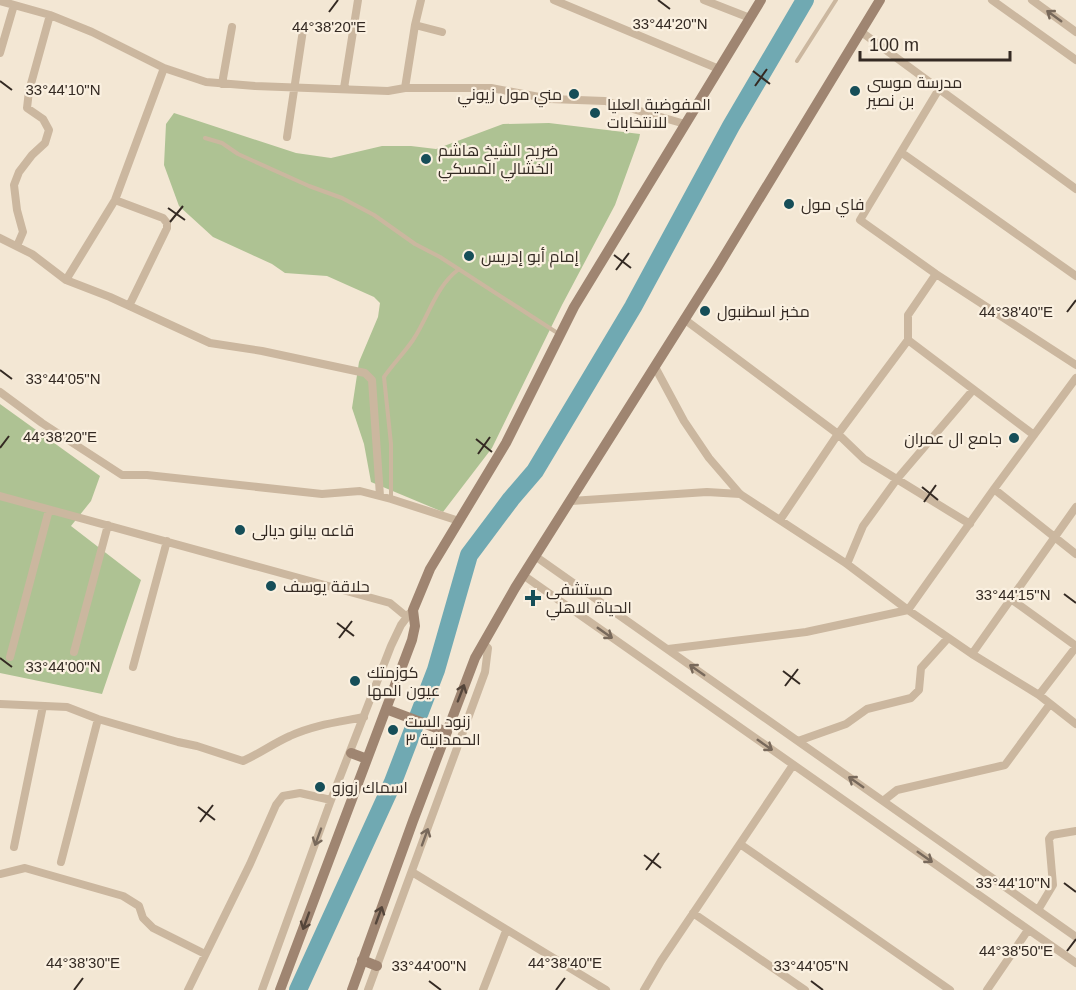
<svg xmlns="http://www.w3.org/2000/svg" width="1076" height="990" font-family="Arial,Cairo,sans-serif">
  <style>
    .green { fill: #aec293 }
    .lines { fill: none; stroke-linecap: round; stroke-linejoin: round }
    .river { stroke: #70a9b2; stroke-width: 18 }
    .lane { stroke: #cbb79f; stroke-width: 4 }
    .street { stroke: #cbb79f; stroke-width: 8 }
    .secondary { stroke: #9f8571; stroke-width: 10 }
    .oneway { stroke: #78695b }
    .oneway2 { stroke: #54453a }
    .ticks { fill: none; stroke: #342a23; stroke-width: 2 }
    .poi-dot { fill: #164e58; stroke: #faf0e0; stroke-width: 2 }
    .labels { text-anchor: middle; dominant-baseline: central; stroke-width: 4.5; stroke-linejoin: round; paint-order: stroke }
    .poi-label { font-size: 16px; fill: #342a23; stroke: #faf0e0; text-anchor: start }
    .ticks-label { font-size: 15px; text-anchor: middle; fill: #342a23; stroke: #faf0e0; stroke-width: 4.5; stroke-linejoin: round; paint-order: stroke }
  </style>
  <rect width="100%" height="100%" fill="#f3e7d4"/>
  <!-- green -->
  <path class="green" d="M174,113L296,153L331,158L382,146H411L436,149L503,124L549,123L640,134L639,139L615,205L562,305L492,448L443,512L371,482L364,444L352,408L359,362L378,317L380,303L374,297L327,276L285,273L272,264L213,237L179,206L164,165L166,124Z
    M0,404L100,476L91,501L71,526L141,580L102,694L0,673Z"/>
  <g class="lines">
    <!-- river -->
    <path class="river" d="M298,990L393,782L436,670L469,555L511,499L535,471L633,307L731,126L805,0"/>
    <!-- lane -->
    <path class="lane" d="M797,61L836,0
      M205,138L222,143L238,154L309,186L342,198L374,215L415,244L440,257L559,334
      M391,498V444L384,377C393,364 404,353 413,340C429,316 435,287 459,269"/>
    <!-- street -->
    <path class="street" d="M421,0L415,25L442,32
      M554,0L719,69
      M704,0L750,18
      M992,0L1076,60
      M1032,0L1076,32
      M0,1L50,15L92,32L164,68L206,82L255,86L388,91L405,88H491L550,99L605,101L685,124
      M860,31L939,89
      M0,53L14,5
      M222,84L232,27
      M344,88L358,0
      M405,88L415,25
      M287,137L303,30
      M902,153L1076,276
      M1076,189L939,89L860,220L936,274L1076,365
      M115,200L163,218L167,223V228L129,306
      M0,238L32,254L66,280L110,297L210,343L262,351L365,373L372,380L380,496
      M17,246L23,232L17,210L14,185L19,172L32,155L45,143L49,130L43,119L27,108L29,91L50,15
      M936,274L908,315V340L1034,435
      M66,280L115,200L164,68
      M684,319L838,434L864,459L970,524
      M655,367L684,421L709,458L740,494L847,564L908,610L972,654L1039,695L1076,724
      M0,392L42,423L122,475H147L322,494L360,491L391,499L459,521
      M994,489L1076,554
      M0,496L390,603L407,617
      M571,501L707,492L740,494
      M780,520L838,434L908,340
      M535,556L1076,937
      M847,564L863,526L897,479L973,390
      M523,575L1076,963
      M1011,599L1076,646
      M668,649L806,632L908,610L994,489L1076,378
      M74,652L108,525
      M972,654L1076,507
      M10,657L49,510
      M133,667L167,541
      M1039,695L1076,647
      M0,704L67,707L98,719L178,742L197,746L243,761C259,754 274,743 290,736C313,725 339,722 364,717
      M798,741L846,724L867,709L911,698L919,690L921,668L948,638
      M883,801L897,790L1005,765L1050,704
      M740,844L950,990
      M14,847L43,706
      M61,862L98,719
      M412,872L606,990
      M0,874L25,868L123,896L139,906L143,918L153,928L205,954
      M1038,910L1053,885L1049,839L1052,835L1076,831
      M693,913L805,990
      M188,990L250,864L276,805L283,796L300,793L331,800
      M262,990L331,800L391,646L401,625L410,613
      M368,990L485,672L488,648L483,643
      M483,990L506,931
      M644,990L661,961L793,765
      M987,990L1028,930"/>
    <!-- secondary -->
    <path class="secondary" d="M386,709L447,732
      M351,753L367,759
      M362,960L377,966
      M280,990L412,640L415,626L413,610L430,569L506,443L574,307L761,0
      M352,990L413,821L475,658L515,588L717,268L880,0"/>
  </g>
  <!-- one-way arrows -->
  <defs><path id="oneway-shaft" d="M-6 0H5M1.5-3L5.5 0L1.5 3" fill="none" stroke-width="1.6" stroke-linecap="round" stroke-linejoin="round" transform="scale(1.5)"/></defs>
  <g class="oneway">
    <use href="#oneway-shaft" transform="translate(1054 16) rotate(-144)"/>
    <use href="#oneway-shaft" transform="translate(605 633) rotate(35)"/>
    <use href="#oneway-shaft" transform="translate(697 670) rotate(-145)"/>
    <use href="#oneway-shaft" transform="translate(765 745) rotate(35)"/>
    <use href="#oneway-shaft" transform="translate(856 782) rotate(-145)"/>
    <use href="#oneway-shaft" transform="translate(318 837) rotate(110)"/>
    <use href="#oneway-shaft" transform="translate(425 837) rotate(-70)"/>
    <use href="#oneway-shaft" transform="translate(925 857) rotate(35)"/>
  </g>
  <g class="oneway2">
    <use href="#oneway-shaft" transform="translate(461 693) rotate(-69)"/>
    <use href="#oneway-shaft" transform="translate(379 915) rotate(-70)"/>
    <use href="#oneway-shaft" transform="translate(306 921) rotate(110)"/>
  </g>
  <!-- ticks -->
  <path class="ticks" d="M658,0L670,9M329,12L338,0M753,71L770,84M0,81L12,90M755,86L767,69M168,208L185,220M170,222L183,206M614,255L631,268M616,270L629,253M1067,312L1076,300M0,370L12,379M476,439L492,452M0,448L9,436M478,454L490,437M922,487L938,500M924,502L936,485M1064,594L1076,603M337,623L354,636M339,638L352,621M0,658L12,667M783,671L800,684M785,686L798,669M198,807L215,820M200,822L213,805M644,855L661,868M646,870L659,853M1064,883L1076,892M1067,951L1076,939M429,981L441,990M811,981L823,990M74,990L83,978M556,990L565,978"/>
  <!-- markers -->
  <g class="poi-dot">
    <circle cx="855" cy="91" r="6"/>
    <circle cx="574" cy="94" r="6"/>
    <circle cx="595" cy="113" r="6"/>
    <circle cx="426" cy="159" r="6"/>
    <circle cx="789" cy="204" r="6"/>
    <circle cx="469" cy="256" r="6"/>
    <circle cx="705" cy="311" r="6"/>
    <circle cx="1014" cy="438" r="6"/>
    <circle cx="240" cy="530" r="6"/>
    <circle cx="271" cy="586" r="6"/>
    <path d="M530 589h6v6h6v6h-6v6h-6v-6h-6v-6h6z"/>
    <circle cx="355" cy="681" r="6"/>
    <circle cx="393" cy="730" r="6"/>
    <circle cx="320" cy="787" r="6"/>
  </g>
  <g class="labels">
    <!-- poi labels -->
    <g class="poi-label">
      <text x="867" y="82">مدرسة موسى<tspan x="867" dy="18">بن نصير</tspan></text>
      <text x="562" y="94" text-anchor="end">مني مول زيوني</text>
      <text x="607" y="104">المفوضية العليا<tspan x="607" dy="18">للانتخابات</tspan></text>
      <text x="438" y="150">ضريح الشيخ هاشم<tspan x="438" dy="18">الخشالي المسكي</tspan></text>
      <text x="801" y="204">فاي مول</text>
      <text x="481" y="256">إمام أبو إدريس</text>
      <text x="717" y="311">مخبز اسطنبول</text>
      <text x="1002" y="438" text-anchor="end">جامع ال عمران</text>
      <text x="252" y="530">قاعه بيانو ديالى</text>
      <text x="283" y="586">حلاقة يوسف</text>
      <text x="546" y="589">مستشفى<tspan x="546" dy="18">الحياة الاهلي</tspan></text>
      <text x="367" y="672">كوزمتك<tspan x="367" dy="18">عيون المها</tspan></text>
      <text x="405" y="721">زنود الست<tspan x="405" dy="18">الحمدانية ٣</tspan></text>
      <text x="332" y="787">اسماك زوزو</text>
    </g>
  </g>
  <g class="ticks-label">
    <text x="670" y="29">33°44'20"N</text>
    <text x="329" y="32">44°38'20"E</text>
    <text x="63" y="95">33°44'10"N</text>
    <text x="1016" y="317">44°38'40"E</text>
    <text x="63" y="384">33°44'05"N</text>
    <text x="60" y="442">44°38'20"E</text>
    <text x="1013" y="600">33°44'15"N</text>
    <text x="63" y="672">33°44'00"N</text>
    <text x="1013" y="888">33°44'10"N</text>
    <text x="1016" y="956">44°38'50"E</text>
    <text x="83" y="968">44°38'30"E</text>
    <text x="565" y="968">44°38'40"E</text>
    <text x="429" y="971">33°44'00"N</text>
    <text x="811" y="971">33°44'05"N</text>
  </g>
  <!-- scale -->
  <path d="M860 51v9h150v-9" fill="none" stroke="#342a23" stroke-width="3"/>
  <text x="869" y="51" font-size="18" fill="#342a23" stroke="#faf0e0" stroke-width="4.5" paint-order="stroke">100 m</text>
</svg>
